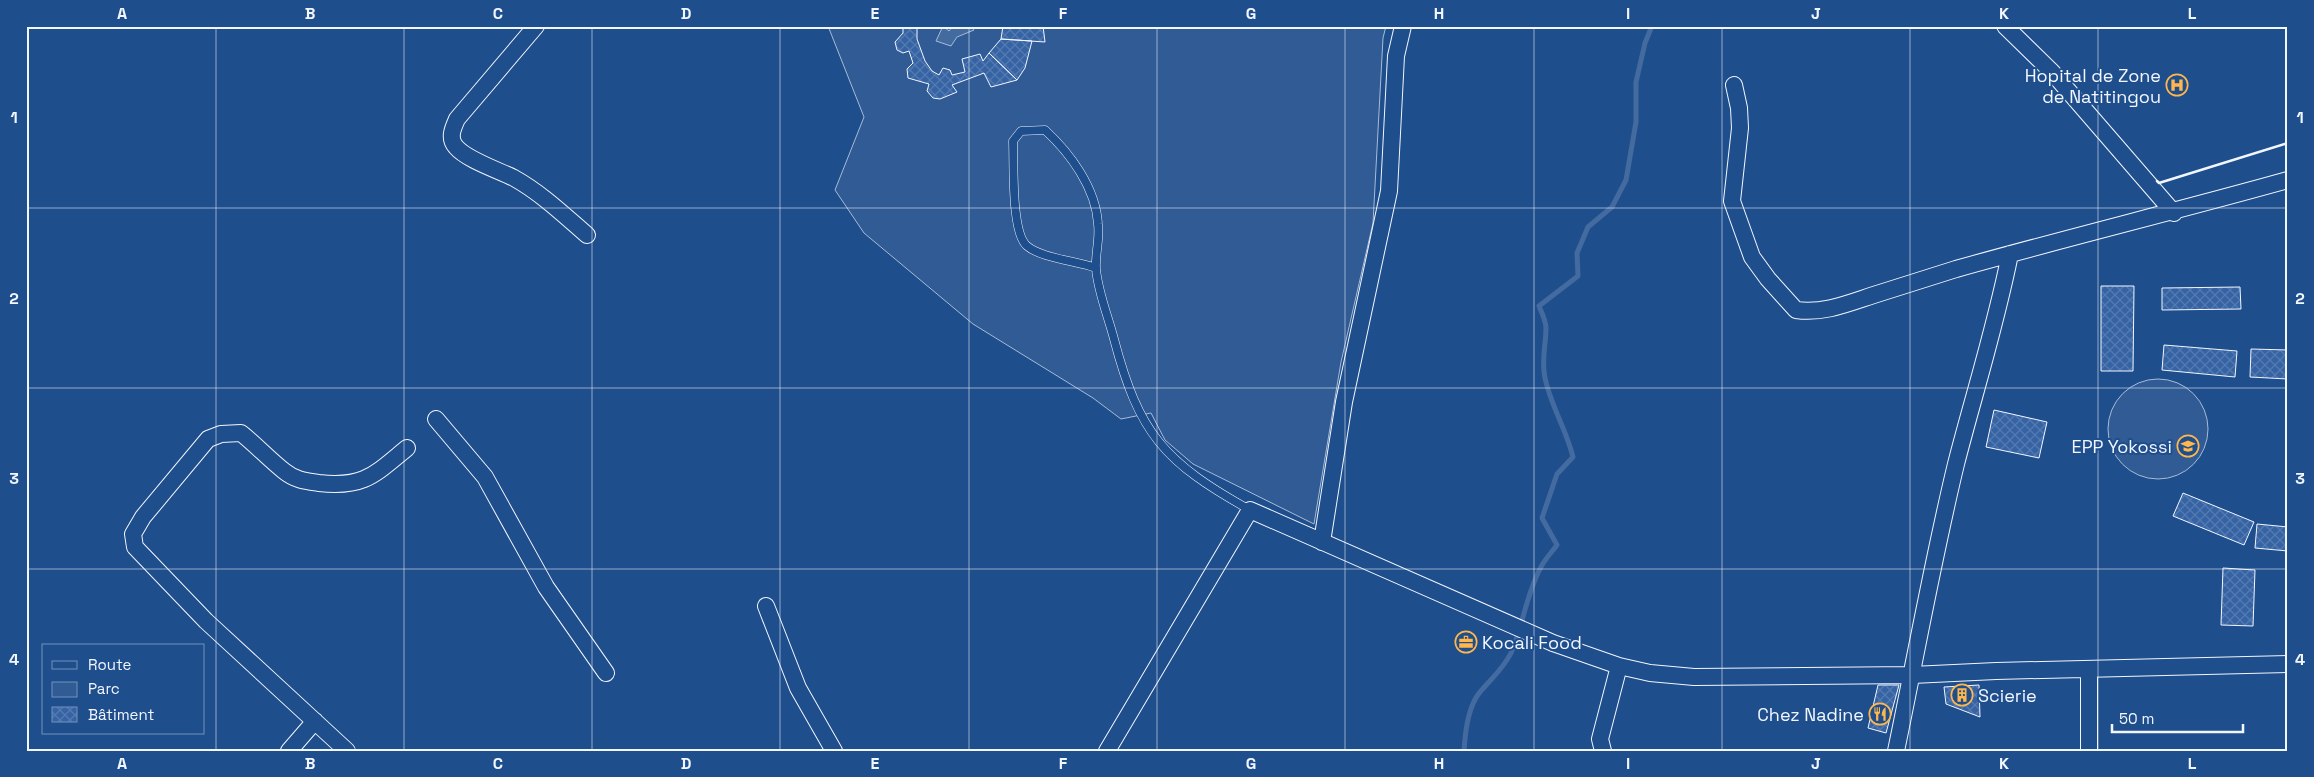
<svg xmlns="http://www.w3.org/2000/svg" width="2314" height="777" font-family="'Space Grotesk',sans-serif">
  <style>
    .park { fill: #305b95; stroke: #a8bbd7 }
    .water { fill: #446ba0; stroke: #a8bbd7 }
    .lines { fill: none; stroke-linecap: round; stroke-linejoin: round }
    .stream { stroke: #446ba0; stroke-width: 5 }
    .building { fill: url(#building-cross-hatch); stroke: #f2f6ff }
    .lane-casing { stroke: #f2f6ff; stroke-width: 9 }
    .street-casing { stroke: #f2f6ff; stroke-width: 18 }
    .lane { stroke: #1f4e8c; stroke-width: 8 }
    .street { stroke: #1f4e8c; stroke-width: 16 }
    .wall { stroke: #f2f6ff; stroke-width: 2.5 }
    .grid { fill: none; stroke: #f2f6ff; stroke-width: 1; stroke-opacity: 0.55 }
    .labels { text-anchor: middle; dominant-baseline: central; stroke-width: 4; stroke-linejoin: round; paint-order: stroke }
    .poi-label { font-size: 18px; fill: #f2f6ff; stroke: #1f4e8c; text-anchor: end }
    .neatline { fill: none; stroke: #f2f6ff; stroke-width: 2 }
    .grid-label { font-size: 16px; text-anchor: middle; font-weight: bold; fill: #f2f6ff }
  </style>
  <defs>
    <pattern id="building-cross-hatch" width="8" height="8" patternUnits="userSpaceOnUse" patternTransform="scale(1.25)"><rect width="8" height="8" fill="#3563a3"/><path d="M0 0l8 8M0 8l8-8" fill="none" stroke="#537ab1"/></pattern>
  </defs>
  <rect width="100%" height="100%" fill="#1f4e8c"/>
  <!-- park -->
  <path class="park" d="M828,26H1386L1383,38L1373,223L1341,362L1314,524L1193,464L1165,440L1151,413L1121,419L1093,398L973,324L864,233L835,190L864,117Z
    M2108 429a50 50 0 1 1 100 0a50 50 0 1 1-100 0Z"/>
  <!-- water -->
  <path class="water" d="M943,26L949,31L953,26H971L974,30L957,37L951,46L936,41Z"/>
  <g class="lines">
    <!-- stream -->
    <path class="stream" d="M1464,751C1465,733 1468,706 1480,692C1491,679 1503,669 1511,653C1523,626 1526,594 1541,567C1545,559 1552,552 1557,545L1542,518L1557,474L1573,457C1566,429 1551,406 1545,378C1541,360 1546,345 1546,328C1546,321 1542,313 1539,306L1578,276L1577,253L1588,227L1612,207L1626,180L1636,122V82L1645,43L1652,26"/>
  </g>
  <!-- building -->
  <path class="building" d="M917,26V39L925,61L932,71L939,75L943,68L950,70L952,75L965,72L962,59L980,54L983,61L989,53L1017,80L991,87L984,73L952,85L957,92L940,99L933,98L927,91L929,84L908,78L907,69L913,63L909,51L903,53L897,50L895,42L903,33V29L899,26Z
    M1003,26H1043L1045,42L1001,39Z
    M1001,39L1032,41L1025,68L1017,80L989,53Z
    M2101,286H2134L2133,371H2101Z
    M2240,287L2241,309L2162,310V288Z
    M2164,345L2237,351L2235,377L2162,370Z
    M2251,349L2288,350V379L2250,377Z
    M1994,410L2047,422L2039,458L1986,447Z
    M2183,493L2254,522L2244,545L2173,516Z
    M2257,524L2288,527V551L2255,548Z
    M2223,568L2255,570L2253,626L2221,625Z
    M1878,685H1899L1886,733L1868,728Z
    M1979,685L1980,717L1946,704L1944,687Z"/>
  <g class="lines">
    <!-- lane casing -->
    <g class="lane-casing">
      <path id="lane" d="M1096,268C1077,261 1041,258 1027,246C1011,233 1014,163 1013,141L1021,131L1045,130C1070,153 1096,188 1098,224C1100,239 1095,254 1096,269C1098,292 1108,316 1114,339C1139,434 1164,462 1250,510"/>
    </g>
    <!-- street casing -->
    <g class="street-casing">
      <path id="street" d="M536,26L457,119C453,128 448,138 456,147C467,160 498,170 514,178C541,193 564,215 587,235
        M2005,26L2052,72L2174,213
        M1734,85L1739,108L1740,128L1732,201L1752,257L1768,279L1796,310C1826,314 1851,302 1880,293C1905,285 1930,277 1956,269C2066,238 2177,211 2288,180
        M436,419L485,477L546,587L606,673
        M1322,542L1344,402L1389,191L1396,56L1403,26
        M766,606L798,688L834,751
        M289,751L315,721
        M347,751L206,621L135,547L133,534L143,517L208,439L221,434L241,433C256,445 269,459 284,471C295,480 305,481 319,483C364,488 374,475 407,448
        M1107,751L1250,510L1553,643L1619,666L1650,673L1694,677L1912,675L1996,671L2288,664
        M1603,751L1600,739L1619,666
        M1896,751C1916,655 1933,559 1956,464C1974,394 1996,325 2010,254
        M2089,751V669"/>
    </g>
    <!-- lane -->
    <use href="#lane" class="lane"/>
    <!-- street -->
    <use href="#street" class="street"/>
    <!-- wall -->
    <path class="wall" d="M2157,181L2159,183L2288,143"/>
  </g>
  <!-- grid -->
  <path class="grid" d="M216,26V751M404,26V751M592,26V751M780,26V751M969,26V751M1157,26V751M1345,26V751M1534,26V751M1722,26V751M1910,26V751M2098,26V751M26,208H2288M26,388H2288M26,569H2288"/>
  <!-- icons -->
  <defs>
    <g id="hospital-ring" transform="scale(1.125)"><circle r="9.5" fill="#1f4e8c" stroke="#ffb74d" stroke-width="1.5"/><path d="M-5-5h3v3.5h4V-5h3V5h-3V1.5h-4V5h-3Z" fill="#ffb74d"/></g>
    <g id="school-ring" transform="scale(1.125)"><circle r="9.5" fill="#1f4e8c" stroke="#ffb74d" stroke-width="1.5"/><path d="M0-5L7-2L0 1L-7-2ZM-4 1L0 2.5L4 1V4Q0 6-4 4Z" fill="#ffb74d"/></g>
    <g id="office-ring" transform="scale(1.125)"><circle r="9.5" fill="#1f4e8c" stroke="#ffb74d" stroke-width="1.5"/><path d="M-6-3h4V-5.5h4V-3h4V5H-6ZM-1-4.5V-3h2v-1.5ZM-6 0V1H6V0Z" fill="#ffb74d"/></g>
    <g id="building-ring" transform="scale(1.125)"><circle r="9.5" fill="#1f4e8c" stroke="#ffb74d" stroke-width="1.5"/><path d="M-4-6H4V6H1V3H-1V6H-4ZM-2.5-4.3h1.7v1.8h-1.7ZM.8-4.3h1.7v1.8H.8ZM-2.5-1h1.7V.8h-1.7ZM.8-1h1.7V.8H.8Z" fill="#ffb74d"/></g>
    <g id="restaurant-ring" transform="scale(1.125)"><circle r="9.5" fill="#1f4e8c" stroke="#ffb74d" stroke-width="1.5"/><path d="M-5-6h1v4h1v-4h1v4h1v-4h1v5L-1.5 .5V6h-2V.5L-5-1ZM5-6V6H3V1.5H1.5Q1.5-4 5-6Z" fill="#ffb74d"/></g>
  </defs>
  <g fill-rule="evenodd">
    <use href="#hospital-ring" x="2177" y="85"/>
    <use href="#school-ring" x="2188" y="446"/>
    <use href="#office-ring" x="1466" y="642"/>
    <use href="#building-ring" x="1962" y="695"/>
    <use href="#restaurant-ring" x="1880" y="714"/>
  </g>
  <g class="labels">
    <!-- poi labels -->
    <g class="poi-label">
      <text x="2161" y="75">Hopital de Zone<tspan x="2161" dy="21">de Natitingou</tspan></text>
      <text x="2172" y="446">EPP Yokossi</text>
      <text x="1482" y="642" text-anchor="start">Kocali Food</text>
      <text x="1978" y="695" text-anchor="start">Scierie</text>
      <text x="1864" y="714">Chez Nadine</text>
    </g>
  </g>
  <!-- border -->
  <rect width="2314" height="777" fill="none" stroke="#1f4e8c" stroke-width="55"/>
  <!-- legend -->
  <rect x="42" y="644" width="162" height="90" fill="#1f4e8c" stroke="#7391ba"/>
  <rect x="52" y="661" width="25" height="8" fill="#1f4e8c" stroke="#7391ba"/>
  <text x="88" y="670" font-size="15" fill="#f2f6ff">Route</text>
  <rect x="52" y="682" width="25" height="15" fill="#305b95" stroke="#7391ba"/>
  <text x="88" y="694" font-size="15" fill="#f2f6ff">Parc</text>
  <rect x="52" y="707" width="25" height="15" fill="url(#building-cross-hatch)" stroke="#7391ba"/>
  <text x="88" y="720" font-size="15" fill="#f2f6ff">Bâtiment</text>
  <!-- scale -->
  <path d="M2112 724v8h131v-8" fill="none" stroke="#f2f6ff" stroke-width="2.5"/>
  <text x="2119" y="724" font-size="15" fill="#f2f6ff" stroke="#1f4e8c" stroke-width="4" paint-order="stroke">50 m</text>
  <rect x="28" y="28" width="2258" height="722" class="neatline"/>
  <g class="grid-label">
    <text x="122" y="19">A</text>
    <text x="310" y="19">B</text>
    <text x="498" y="19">C</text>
    <text x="686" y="19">D</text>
    <text x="875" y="19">E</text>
    <text x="1063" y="19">F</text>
    <text x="1251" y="19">G</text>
    <text x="1439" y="19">H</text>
    <text x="1628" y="19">I</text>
    <text x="1816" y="19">J</text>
    <text x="2004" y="19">K</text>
    <text x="2192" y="19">L</text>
    <text x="14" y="123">1</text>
    <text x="2300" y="123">1</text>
    <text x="14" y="304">2</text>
    <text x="2300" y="304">2</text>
    <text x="14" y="484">3</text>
    <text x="2300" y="484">3</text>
    <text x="14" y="665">4</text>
    <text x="2300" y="665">4</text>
    <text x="122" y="769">A</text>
    <text x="310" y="769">B</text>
    <text x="498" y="769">C</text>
    <text x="686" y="769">D</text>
    <text x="875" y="769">E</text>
    <text x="1063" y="769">F</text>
    <text x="1251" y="769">G</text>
    <text x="1439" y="769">H</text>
    <text x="1628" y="769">I</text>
    <text x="1816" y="769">J</text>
    <text x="2004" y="769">K</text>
    <text x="2192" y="769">L</text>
  </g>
</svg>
